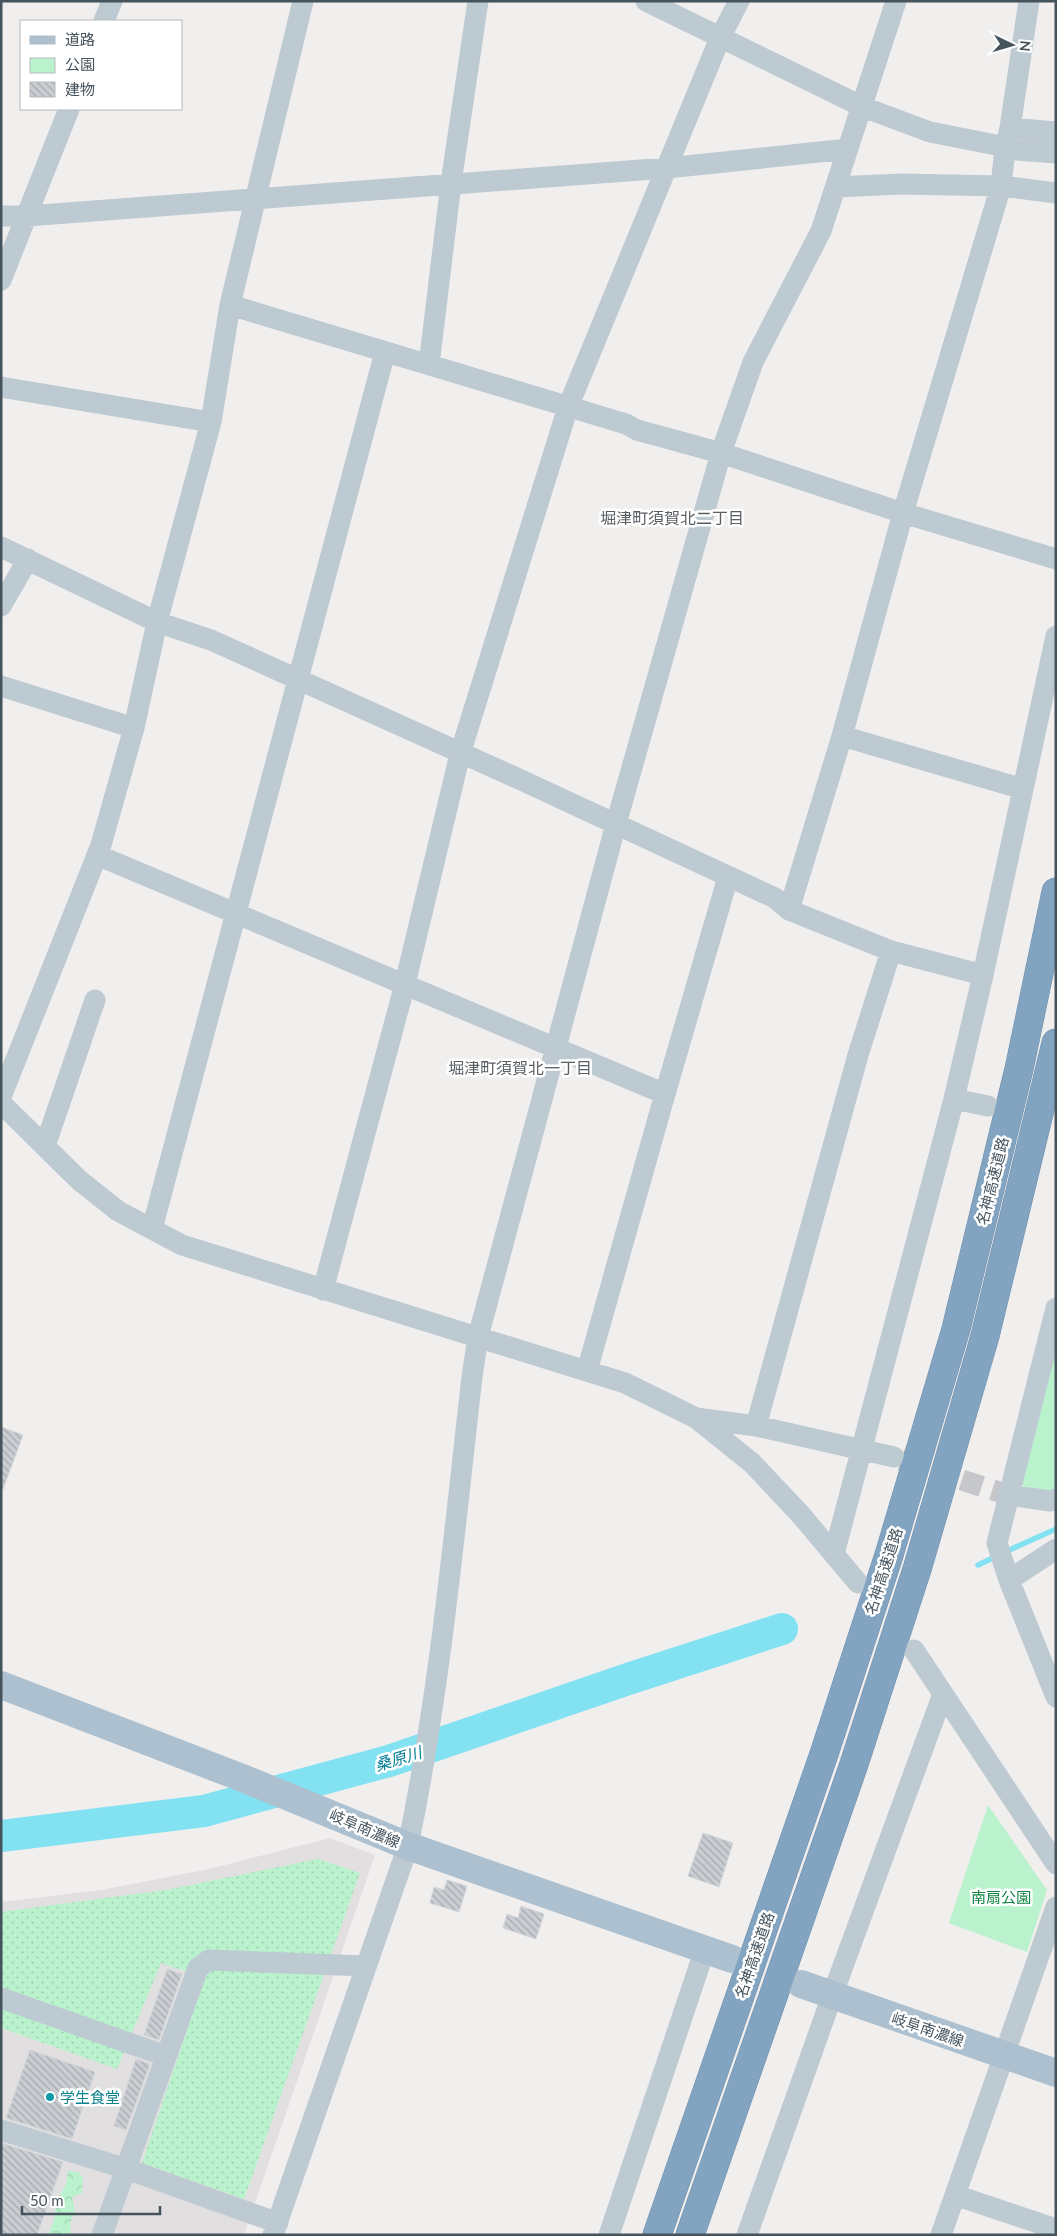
<svg xmlns="http://www.w3.org/2000/svg" width="1057" height="2236" font-family="Lato,'Noto Sans JP',sans-serif">
  <style>
    .education { fill: #e2dfe0 }
    .forest { fill: url(#forest-crowns) }
    .park { fill: #b9f2cc }
    .garden { fill: url(#garden-dots) }
    .lines { fill: none; stroke-linecap: round; stroke-linejoin: round }
    .stream { stroke: #83e2f2; stroke-width: 5.5 }
    .river { stroke: #83e2f2; stroke-width: 32 }
    .building { fill: url(#building-back-hatch); stroke: #d2d5da }
    .minor-tunnel { stroke: #c6c7ca; stroke-width: 21; stroke-dasharray: 21 11; stroke-linecap: butt }
    .highway-casing { stroke: #6d8fad; stroke-width: 29 }
    .minor { stroke: #bdcad1; stroke-width: 21 }
    .major { stroke: #acc0cf; stroke-width: 28 }
    .highway { stroke: #82a4c1; stroke-width: 28 }
    .culture-dot { fill: #0f9aa8; stroke: #fff; stroke-width: 2 }
    .labels { text-anchor: middle; dominant-baseline: central; stroke-width: 5; stroke-linejoin: round; paint-order: stroke }
    .street-label { font-size: 15px; fill: #45535d; stroke: #fff }
    .park-label { font-size: 15px; fill: #108443; stroke: #fff }
    .culture-label { font-size: 15px; fill: #0d838f; stroke: #fff; text-anchor: start }
    .neighbourhood-label { font-size: 16px; fill: #5a5f64; stroke: #fff }
    .water-label { font-size: 16px; font-style: italic; fill: #057d93; stroke: #fff }
  </style>
  <defs>
    <pattern id="forest-crowns" width="20" height="18" patternUnits="userSpaceOnUse" patternTransform="scale(1.25)"><rect width="20" height="18" fill="#b9f2cc"/><path d="M2 6a3 3 0 1 1 6 0M12 15a3 3 0 1 1 6 0" fill="none" stroke="#a0d1b2"/></pattern>
    <pattern id="garden-dots" width="8" height="8" patternUnits="userSpaceOnUse" patternTransform="scale(1.25)"><rect width="8" height="8" fill="#b9f2cc"/><path d="M2 2h.1M6 6h.1" fill="none" stroke="#a0d1b2" stroke-width="1.8" stroke-linecap="round"/></pattern>
    <pattern id="building-back-hatch" width="6" height="6" patternUnits="userSpaceOnUse" patternTransform="scale(1.25)"><rect width="6" height="6" fill="#caced3"/><path d="M-1 5l2 2M0 0l6 6M5-1l2 2" fill="none" stroke="#a6aaae"/></pattern>
  </defs>
  <rect width="100%" height="100%" fill="#f1eeee"/>
  <!-- education -->
  <path class="education" d="M330,1838L375,1855L244,2235H1V1902L101,1890L209,1869Z"/>
  <!-- forest -->
  <path class="forest" d="M68,2171L79,2172L83,2179L82,2193L72,2197L75,2212L70,2223L71,2235H48L55,2218L56,2202L66,2184Z"/>
  <!-- park -->
  <path class="park" d="M1056,1345V1488L1050,1491L1021,1486Z
    M988,1805L1047,1890L1027,1952L949,1923Z"/>
  <!-- garden -->
  <path class="garden" d="M318,1859L360,1873L244,2199L142,2163L205,1978L161,1963L117,2069L1,2028V1912L166,1890Z"/>
  <g class="lines">
    <!-- stream -->
    <path class="stream" d="M1005,1552L1056,1529
      M978,1565L997,1556"/>
    <!-- river -->
    <path class="river" d="M1,1836L204,1811L389,1761L628,1679L782,1629"/>
  </g>
  <!-- building -->
  <path class="building" d="M1,1427L23,1435L3,1489H1Z
    M703,1833L733,1843L719,1887L688,1876Z
    M447,1880L467,1886L459,1912L430,1903L434,1887L444,1890Z
    M521,1906L544,1914L536,1939L503,1928L507,1914L518,1918Z
    M167,1969L182,1974L159,2040L144,2035Z
    M30,2050L95,2072L72,2139L6,2118Z
    M136,2059L150,2064L126,2130L114,2126Z
    M1,2143L63,2162L37,2235H1Z"/>
  <g class="lines">
    <!-- minor-tunnel -->
    <path class="minor-tunnel" d="M901,1460L1008,1495"/>
    <!-- highway casing -->
    <g class="highway-casing">
      <path id="highway" d="M657,2235L824,1754L889,1555L956,1329L1019,1069L1056,892
        M690,2235L854,1764L918,1566L985,1336L1056,1043"/>
    </g>
    <!-- minor -->
    <path class="minor" d="M646,1L863,107L930,132L1001,146L1005,149L1056,153
      M104,21L112,1
      M1010,128L1029,1
      M1056,132L1010,128L1005,149L1001,186L1056,193
      M1,216H27L667,168L848,149
      M1,280L69,109
      M230,305L626,424L637,430L721,453L903,513L1056,559
      M429,365L451,183L478,1
      M1,387L211,422
      M1,547L157,622L211,640L519,779L775,898L789,910L891,951L983,975
      M1,606L28,559
      M1,686L134,728
      M842,736L1023,789
      M97,855L665,1094L587,1371
      M789,910L842,736L903,513L1001,186L901,184L836,187
      M665,1094L728,877
      M1,1097L101,845L134,728L157,622L211,422L230,305L303,1
      M954,1099L988,1106
      M1,1103L79,1180L118,1211L182,1245L625,1383L696,1418L752,1463L801,1515L858,1583
      M45,1146L95,1000
      M152,1229L385,352
      M323,1290L405,984L460,754L568,407L720,38L739,1
      M1056,1308L997,1543L1009,1580L1056,1697
      M696,1418L756,1426L894,1457
      M756,1426L858,1055L891,951
      M1008,1495L1050,1501L1056,1499
      M834,1554L954,1099L983,975L1056,636
      M1009,1580L1056,1549
      M914,1650L1056,1864
      M1,1998L166,2056
      M1,2130L127,2169L278,2223
      M955,2195L1056,2229
      M102,2235L198,1968L209,1960L366,1966
      M273,2235L408,1846C440,1691 454,1534 472,1377L478,1337L616,824L721,453L753,362L821,231L896,1
      M609,2235L705,1949
      M747,2235L832,1996L943,1694
      M941,2235L1056,1907"/>
    <!-- major -->
    <path class="major" d="M1,1685L245,1779L408,1846L732,1959
      M801,1984L1056,2073"/>
    <!-- highway -->
    <use href="#highway" class="highway"/>
  </g>
  <!-- markers -->
  <circle class="culture-dot" cx="50" cy="2097" r="5"/>
  <g class="labels">
    <!-- street labels -->
    <g class="street-label">
      <text transform="translate(992 1181) rotate(-76)">名神高速道路</text>
      <text transform="translate(883 1571) rotate(-72)">名神高速道路</text>
      <text transform="translate(365 1828) rotate(23)">岐阜南濃線</text>
      <text transform="translate(754 1955) rotate(-71)">名神高速道路</text>
      <text transform="translate(928 2029) rotate(19)">岐阜南濃線</text>
    </g>
    <!-- park labels -->
    <g class="park-label">
      <text x="1001" y="1897">南扇公園</text>
    </g>
    <!-- culture labels -->
    <g class="culture-label">
      <text x="60" y="2097">学生食堂</text>
    </g>
    <!-- neighbourhood labels -->
    <g class="neighbourhood-label">
      <text x="672" y="517">堀津町須賀北二丁目</text>
      <text x="520" y="1067">堀津町須賀北一丁目</text>
    </g>
    <!-- water labels -->
    <g class="water-label">
      <text transform="translate(398 1758) rotate(-17)">桑原川</text>
    </g>
  </g>
  <!-- border -->
  <rect width="1057" height="2236" fill="none" stroke="#45535d" stroke-width="5"/>
  <!-- legend -->
  <rect x="20" y="20" width="162" height="90" fill="#ffffff" stroke="#b5babe"/>
  <rect x="30" y="36" width="25" height="8" fill="#acc0cf" stroke="#b5babe"/>
  <text x="65" y="45" font-size="15" fill="#45535d">道路</text>
  <rect x="30" y="58" width="25" height="15" fill="#b9f2cc" stroke="#b5babe"/>
  <text x="65" y="70" font-size="15" fill="#45535d">公園</text>
  <rect x="30" y="82" width="25" height="15" fill="url(#building-back-hatch)" stroke="#b5babe"/>
  <text x="65" y="95" font-size="15" fill="#45535d">建物</text>
  <!-- north arrow -->
  <g transform="translate(1012 45) rotate(95)" stroke="#ffffff" stroke-width="4" paint-order="stroke">
  <path d="M0-4L9 19L0 12L-9 19Z" fill="#45535d"/>
  <text y="-8" font-size="14" font-weight="bold" text-anchor="middle" fill="#45535d">N</text>
  </g>
  <!-- scale -->
  <path d="M22 2206v8h138v-8" fill="none" stroke="#45535d" stroke-width="2.5"/>
  <text x="30" y="2206" font-size="15" fill="#45535d" stroke="#ffffff" stroke-width="4" paint-order="stroke">50 m</text>
</svg>
